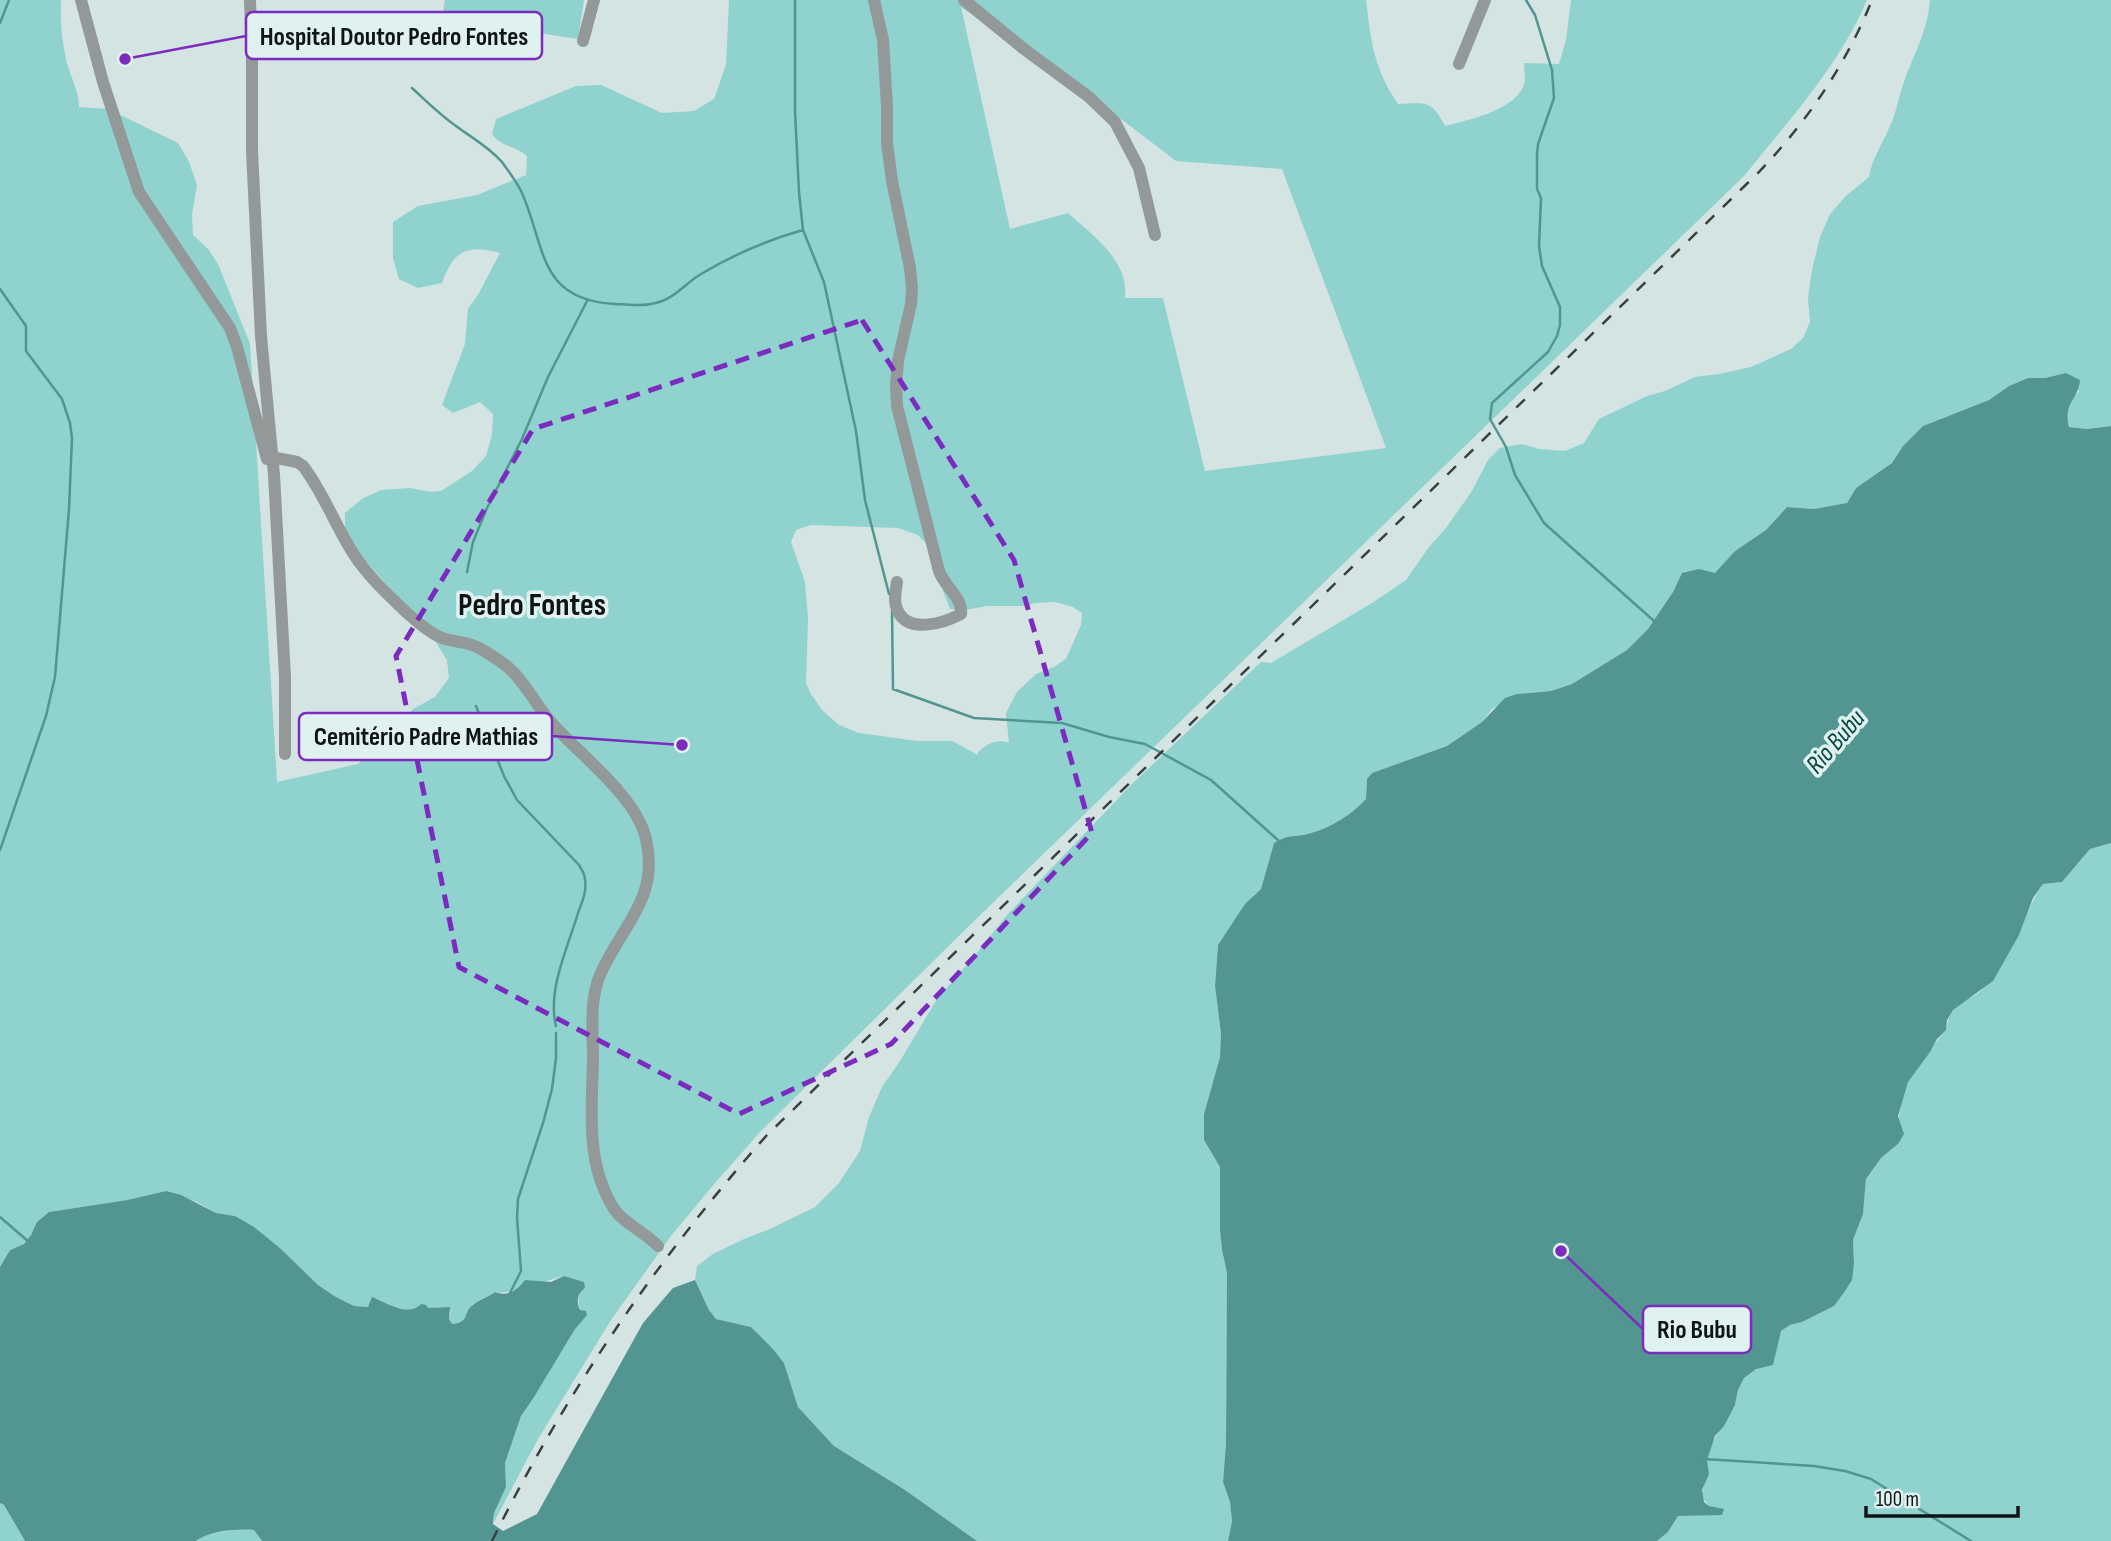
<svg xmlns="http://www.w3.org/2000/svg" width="2111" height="1541" font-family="'Sofia Sans Condensed',sans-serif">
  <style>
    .green { fill: #8fd2ce; fill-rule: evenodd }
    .water { fill: #539591 }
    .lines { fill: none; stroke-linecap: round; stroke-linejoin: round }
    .stream { stroke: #539591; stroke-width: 2.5 }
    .minor { stroke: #929998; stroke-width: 12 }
    .rail { stroke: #394140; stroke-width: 2.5; stroke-dasharray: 12 12; stroke-linecap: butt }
    .marked { fill: none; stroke: #7b2cbf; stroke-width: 5; stroke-dasharray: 14 9; stroke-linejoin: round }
    .labels { text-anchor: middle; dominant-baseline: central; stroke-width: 7; stroke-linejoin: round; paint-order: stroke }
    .water-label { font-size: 26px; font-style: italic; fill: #064644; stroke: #e0f2f0 }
    .district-label { font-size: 32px; font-weight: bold; fill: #0f1514; stroke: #e0f2f0 }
    .leader { fill: none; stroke: #7b2cbf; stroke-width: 2.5 }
    .callout-dot { fill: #7b2cbf; stroke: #e0f2f0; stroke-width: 2.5 }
    .callout { fill: #e0f2f0; stroke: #7b2cbf; stroke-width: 2.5 }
    .callout-label { font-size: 26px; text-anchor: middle; font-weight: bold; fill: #0f1514 }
  </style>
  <rect width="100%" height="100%" fill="#d3e4e3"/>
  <!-- green -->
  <path class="green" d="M0,0H61C60,22 62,42 67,63C71,78 79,91 79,107L108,109L178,143L189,162L197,185L192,214L193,235L208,249L218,264L250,344L277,782L358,764L374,747L397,730L413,709L435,697L449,678L447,660L432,636L358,552L345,528V513L362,499L381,490L410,488L431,492L441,491L472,471L486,456L492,435L493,414L480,402L453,413L442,405L465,344L468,309L479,293L500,253C467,244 454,250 442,283L418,288L399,279L393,258V222L418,206L477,195L526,175L527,156C516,146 501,147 492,134L496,119L576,86L601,85L662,113L694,111L714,99L726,65L729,0H1366C1371,42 1374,69 1398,104C1426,103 1431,99 1445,126C1469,120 1521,109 1525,80C1525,75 1524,68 1524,63L1559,64L1566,40L1571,0H1867C1839,66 1789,120 1744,176L972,923L761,1131L715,1183L671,1236L611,1320L538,1439L494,1522V1513L506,1487L505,1463L521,1416L578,1324C579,1320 580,1316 580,1313C580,1302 574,1296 585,1288L583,1282L564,1276C550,1279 505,1296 494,1292C488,1297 479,1300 473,1305C462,1314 471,1322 452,1324L449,1319L451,1312L444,1307L410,1310L396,1308L376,1298L368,1307L354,1306L336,1297L318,1285L281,1249L235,1216L216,1213L197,1202L166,1191L127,1200L49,1212L37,1222L31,1235L24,1244L10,1250L0,1267ZM961,7L1121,119L1176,161L1282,169L1386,448L1205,471L1163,298H1125C1129,260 1093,236 1068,213L1010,229ZM811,525L898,528L918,535L933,550L941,586L950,609L966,610L987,606H1024L1035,603L1055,602L1073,607L1082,613L1081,625L1066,659L1054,667L1036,674L1017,692L1006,713L1009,743C997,738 987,744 978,752V755L952,741H917L859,733L839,725L822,710L811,694L806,683L808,618L805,582L791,542L796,530Z
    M445,0H584L578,39L442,18Z
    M1930,0H2111V426L2087,429L2069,427C2065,411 2069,403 2079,391L2066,373L2045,378H2028L2009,386L1989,400L1923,426L1903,446L1892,463L1856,488L1847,503L1814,509L1787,507L1766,530L1735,551L1715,574L1710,572L1682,573L1673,592L1648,629L1627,650L1572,684L1551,691L1517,694L1492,709L1482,722L1447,746L1372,773L1367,779L1366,799C1351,815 1332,827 1311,833C1295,837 1290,834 1274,843L1261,889L1254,895L1218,945L1215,986L1221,1034L1220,1057L1204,1114V1140L1220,1167V1230L1222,1250L1227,1273L1226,1443L1223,1482L1230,1502L1232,1521L1228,1541H977L905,1490L834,1446L798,1407L784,1363L751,1327L716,1319L709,1310L695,1280L697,1266L713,1254L744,1239L770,1229L815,1207L839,1183L860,1151L869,1117L882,1087L900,1061L937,999L977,953L1007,915L1132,784L1261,662L1271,663L1372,603L1406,580L1429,547L1446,528L1472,491L1488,460L1500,448L1522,444L1539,449L1565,451L1584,443L1599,419L1647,396L1665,391L1695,377L1719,374L1751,367L1791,349L1803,338L1810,322L1808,298L1812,270L1820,237L1830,214L1846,196L1869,177C1872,158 1883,143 1890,126C1897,111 1899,94 1905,79C1915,52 1928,29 1930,0Z
    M2111,843V1541H1657L1668,1532L1678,1516L1706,1514L1716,1508L1709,1506L1702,1497L1707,1460L1711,1445L1735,1405L1738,1390L1744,1377L1756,1369L1781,1331L1790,1325L1802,1322L1834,1306L1854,1263L1853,1240L1863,1214L1866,1179L1881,1158L1898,1144C1898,1124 1899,1104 1906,1085C1913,1070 1933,1047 1944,1032C1949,1025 1947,1016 1954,1009C1961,1002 1969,999 1977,994C1986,988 1995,974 2001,965C2019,939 2026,909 2043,884L2062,882L2090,849Z
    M0,1503L4,1505L25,1541H0Z
    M241,1529L254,1530L262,1541H196L203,1535Z"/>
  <!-- water -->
  <path class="water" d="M2066,373L2080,380C2078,401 2063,402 2069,427L2087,429L2111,426V843L2090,849L2062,882L2043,884L2033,898L2019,935L1993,981L1953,1010L1947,1020L1946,1030L1937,1039L1930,1052L1908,1082L1898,1116L1904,1134L1898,1144L1881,1158L1866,1179L1863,1214L1853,1240L1854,1263L1852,1280L1845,1291L1834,1306L1802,1322L1790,1325L1781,1331L1773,1365L1756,1369L1744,1378L1738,1390L1735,1405L1724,1426L1715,1436L1707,1460L1709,1474L1702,1490L1704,1502L1709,1506L1724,1509L1722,1515L1678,1516L1668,1532L1657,1541H1228L1232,1521L1230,1502L1223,1482L1226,1443L1227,1273L1222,1250L1220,1230V1167L1204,1140V1114L1220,1057L1221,1034L1215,986L1218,945L1245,904L1261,889L1274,843C1291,833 1294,838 1311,833C1332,827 1351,815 1366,799L1367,779L1372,773L1447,746L1482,722L1505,698L1517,694L1551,691L1572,684L1627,650L1648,629L1673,592L1682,573L1699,569L1715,573L1735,551L1766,530L1787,507L1814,509L1847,503L1856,488L1892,463L1903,446L1923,426L1989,400L2009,386L2028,378H2045Z
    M166,1191L181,1195L216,1213L235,1216L254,1227L281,1249L318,1285L336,1297L354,1306L368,1307L372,1297C386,1302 408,1318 421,1304L426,1305L428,1308L450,1307L449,1319L452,1324C471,1322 462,1313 473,1305C479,1300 488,1297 495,1292C507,1297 518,1290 525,1280L551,1282L564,1276L584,1282L585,1288C577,1294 576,1301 580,1310L586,1311L587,1315L575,1329L534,1397L521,1416L505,1463L506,1487L494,1513L493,1524L503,1531L537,1514L643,1323L673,1288L695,1280L709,1310L716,1319L751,1327L772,1348L784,1363L798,1407L834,1446L905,1490L977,1541H262L254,1530C239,1528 208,1531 196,1541H25L4,1505L0,1503V1267L10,1250L24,1244L31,1235L37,1222L49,1212L127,1200Z"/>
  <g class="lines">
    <!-- stream -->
    <path class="stream" d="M795,0V111L799,192L803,230L824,282L856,431L865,500L889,594
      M1526,0L1535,15L1552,70L1554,98L1538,144L1537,155V189L1541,198L1539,246L1542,266L1560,307V325L1557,336L1548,352L1492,403L1490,419L1506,447L1515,475L1544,523L1654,621
      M0,23L9,0
      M412,88C426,101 440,115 456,126C472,138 489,147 502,162C509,172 517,182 522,193C546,248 538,300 615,304C631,305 647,307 662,301C677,296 687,282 701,274C733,255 767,240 803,230
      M0,289L26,326V351L62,399L70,423L72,438L69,509L55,677L46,716L0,850
      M467,572L473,542L487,508L522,439L548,377L587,301
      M892,611L893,689L974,718L1062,723L1109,737L1145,744L1211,780L1279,841
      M476,706L504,776L517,800L579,865C582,870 585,874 585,880C587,891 582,902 578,913C568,947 547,990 556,1026
      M0,1217L29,1242
      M510,1293L521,1271L517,1218L518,1199L543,1123L552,1089L556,1058V1033
      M1704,1459L1814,1466L1845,1471L1871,1479L1971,1541"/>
    <!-- minor -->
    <path class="minor" d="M81,0L103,82L139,192L230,328L237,347L267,459
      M250,0L252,57V151L261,336L274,475L285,677V754
      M874,0L883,40L887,107V143L892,181L910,268L912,288L911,304L898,361L896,386L897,406L939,571C944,586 963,598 961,614C944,623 907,635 897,609C893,601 896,590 897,582
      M964,0L1024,49L1089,97L1115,122L1139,168L1155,235
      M583,41L594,0
      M1459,64L1485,0
      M266,456L297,462L303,466C323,492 335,525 353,553C366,574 388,595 406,612C416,621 428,632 440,637C453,643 469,641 481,649C491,655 503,662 511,670C526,684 536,705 550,721C578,754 636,795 646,839C660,899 621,926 600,975C589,1001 593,1032 593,1059C592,1110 585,1163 614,1209C623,1223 645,1232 658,1246"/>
    <!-- rail -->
    <path class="rail" d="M492,1541C565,1393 658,1258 767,1135L1758,173C1806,123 1846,65 1872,0"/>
  </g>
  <!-- marked area -->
  <path class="marked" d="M862,320L1014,560L1092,833L891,1044L739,1114L459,967L396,656L533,429Z"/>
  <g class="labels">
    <!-- water labels -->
    <g class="water-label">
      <text transform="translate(1836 742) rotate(-49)">Rio Bubu</text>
    </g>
    <!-- district labels -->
    <g class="district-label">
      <text x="532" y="605">Pedro Fontes</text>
    </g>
  </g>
  <!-- callouts -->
  <path class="leader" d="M125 59L246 36M682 745L552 736M1561 1251L1643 1329"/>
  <g class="callout-dot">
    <circle cx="125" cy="59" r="7"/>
    <circle cx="682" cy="745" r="7"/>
    <circle cx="1561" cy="1251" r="7"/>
  </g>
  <g class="callout">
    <rect x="246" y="12" width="296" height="47" rx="7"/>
    <rect x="299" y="713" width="253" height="47" rx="7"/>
    <rect x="1643" y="1306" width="108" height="47" rx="7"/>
  </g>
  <g class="callout-label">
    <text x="394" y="45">Hospital Doutor Pedro Fontes</text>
    <text x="426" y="745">Cemitério Padre Mathias</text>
    <text x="1697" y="1338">Rio Bubu</text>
  </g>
  <!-- scale -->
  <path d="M1866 1506v10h152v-10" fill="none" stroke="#0f1514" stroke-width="3.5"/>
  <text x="1876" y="1506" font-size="21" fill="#0f1514" stroke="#e0f2f0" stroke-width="5" paint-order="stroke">100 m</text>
</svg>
